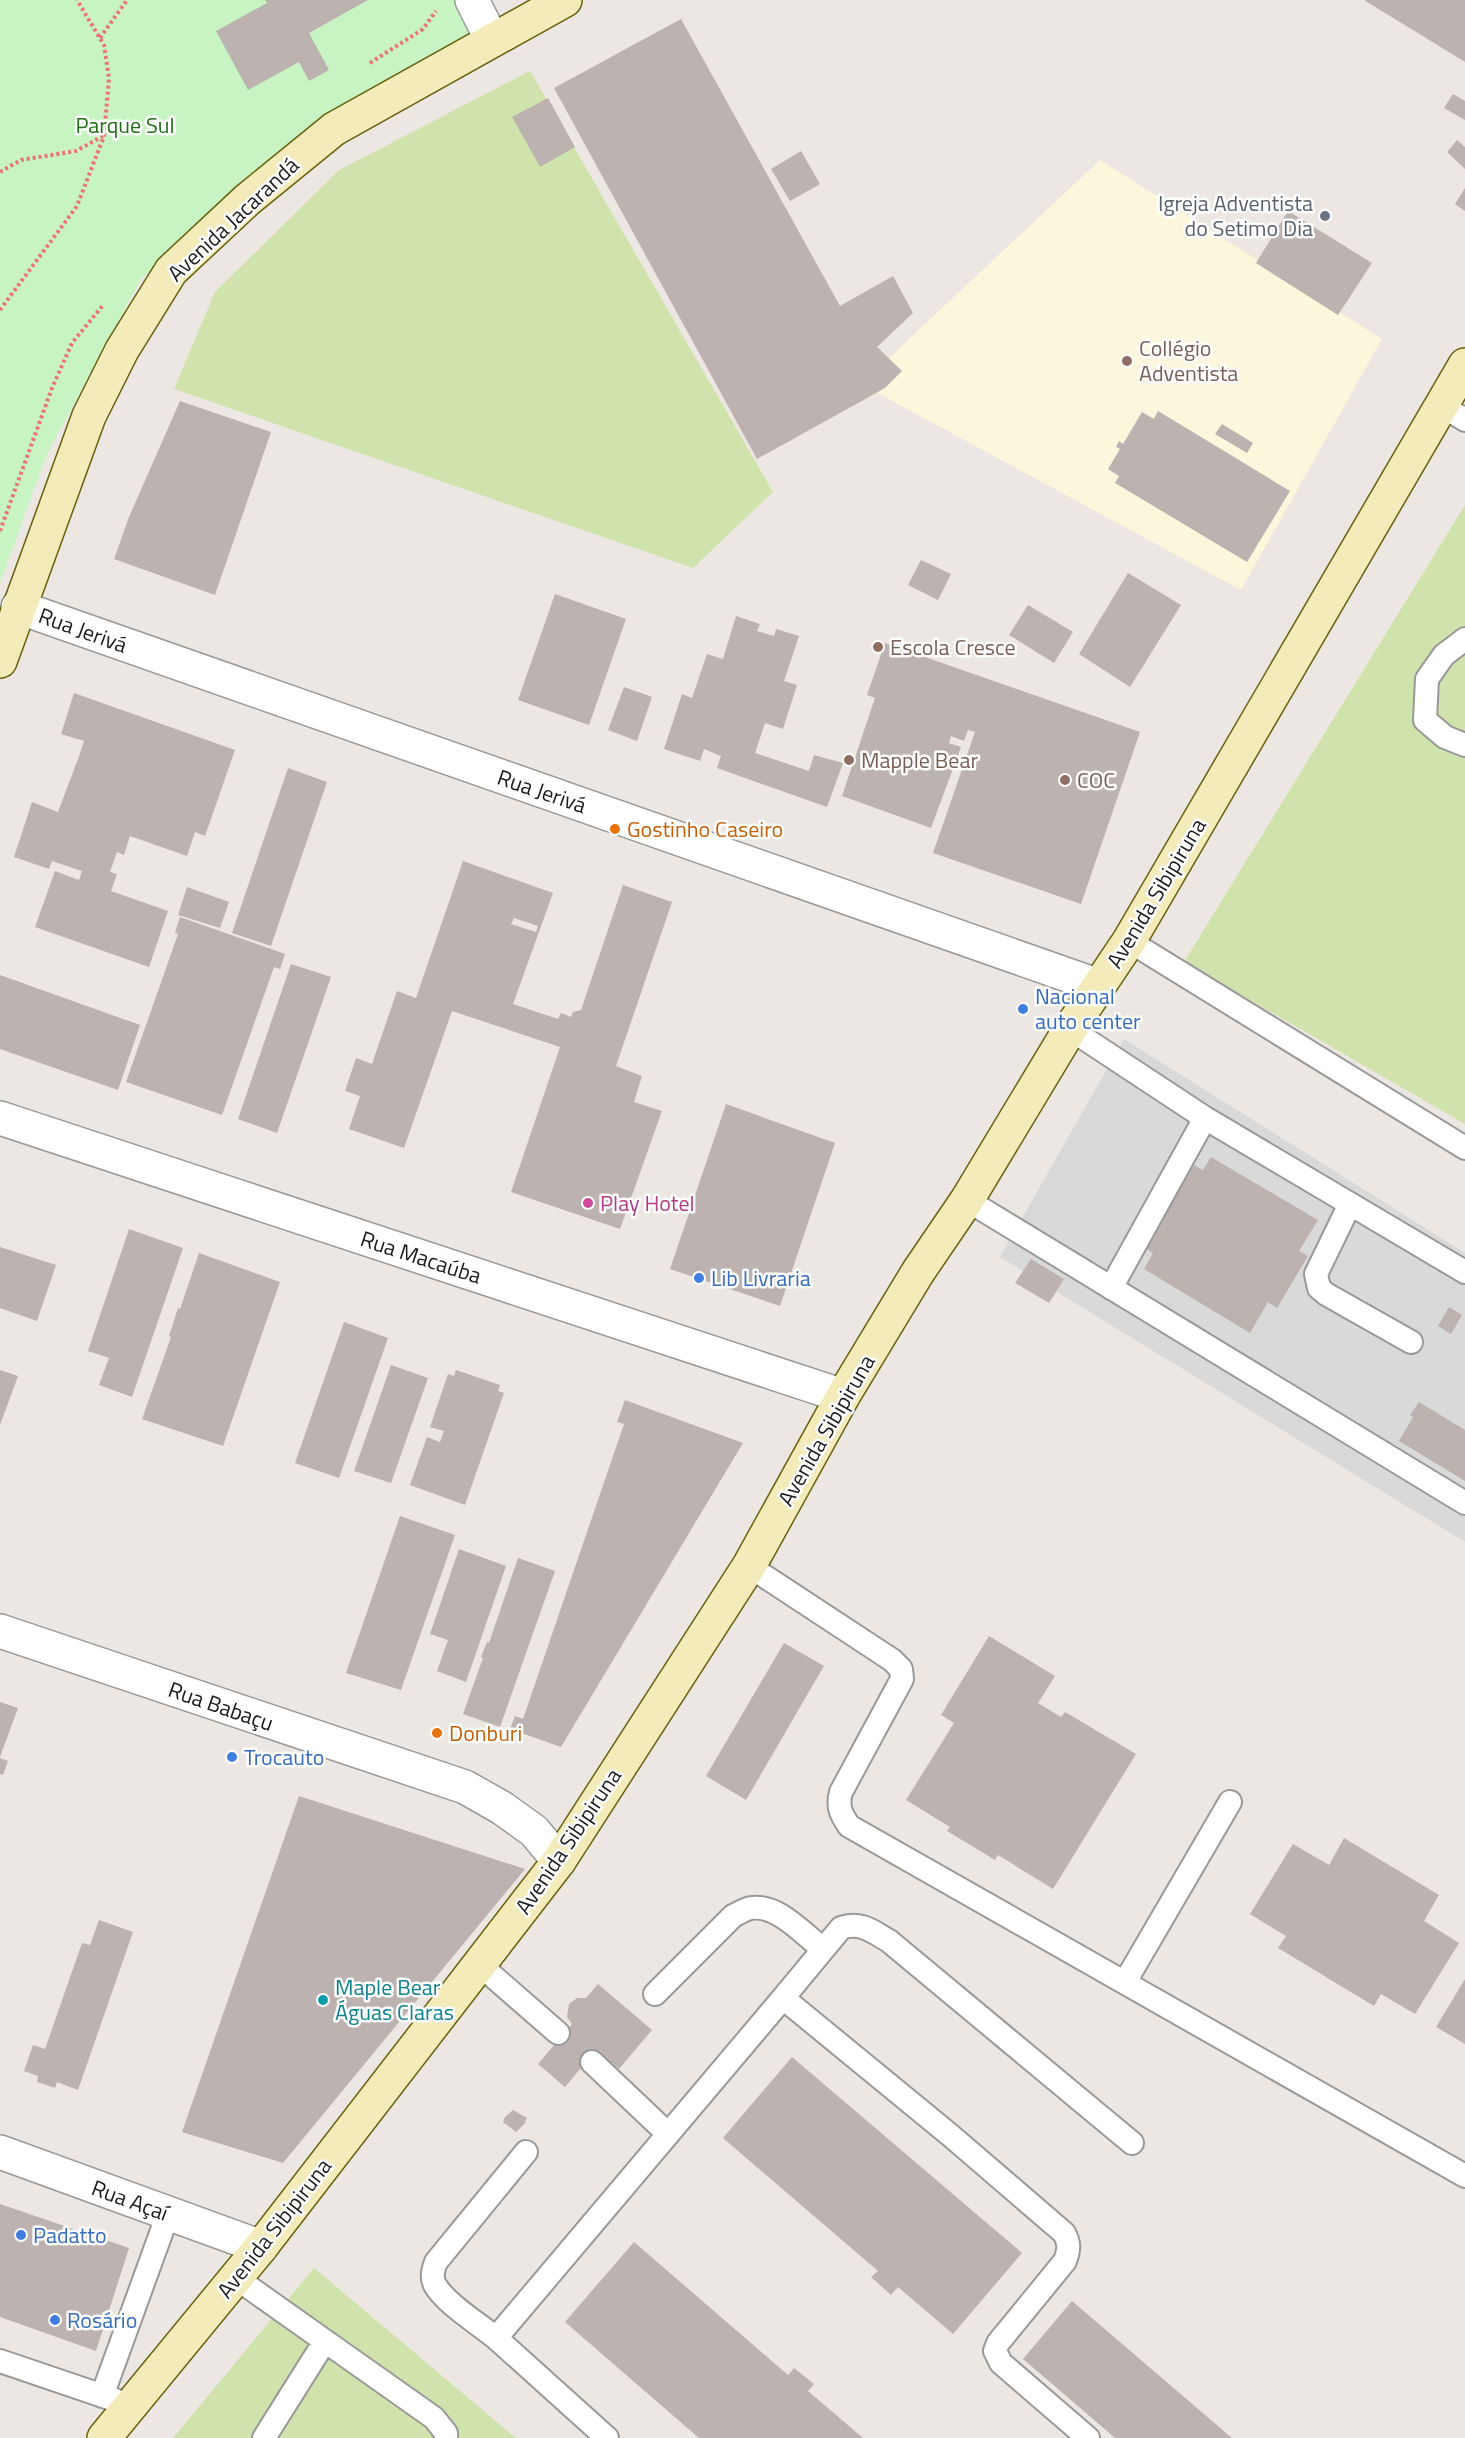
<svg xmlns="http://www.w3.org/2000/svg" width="1465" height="2438" font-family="'Titillium Web',sans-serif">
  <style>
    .residential { fill: #dad9d9 }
    .education { fill: #fcf6dc }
    .grass { fill: #d1e3ac }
    .park { fill: #c7f4c2 }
    .building { fill: #bcb2af; fill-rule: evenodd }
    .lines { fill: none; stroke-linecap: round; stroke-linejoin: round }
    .service-casing { stroke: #999; stroke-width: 26 }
    .minor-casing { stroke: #999; stroke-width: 36 }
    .secondary-casing { stroke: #68610e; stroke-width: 36 }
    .path { stroke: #ed727d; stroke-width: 4; stroke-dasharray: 3 3; stroke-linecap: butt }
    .service { stroke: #fff; stroke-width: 22 }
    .minor { stroke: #fff; stroke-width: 33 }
    .secondary { stroke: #f3ebb9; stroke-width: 33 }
    .worship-dot { fill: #6b7280; stroke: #fff; stroke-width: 2 }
    .education-dot { fill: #8d6e63; stroke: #fff; stroke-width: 2 }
    .food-dot { fill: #e8710a; stroke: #fff; stroke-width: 2 }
    .shop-dot { fill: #3f7fe0; stroke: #fff; stroke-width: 2 }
    .hotel-dot { fill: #d1479c; stroke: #fff; stroke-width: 2 }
    .culture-dot { fill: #0f9aa8; stroke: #fff; stroke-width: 2 }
    .labels { text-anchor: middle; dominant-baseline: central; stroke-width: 5; stroke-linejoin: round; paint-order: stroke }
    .park-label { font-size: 22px; fill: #1e6f14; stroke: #fff }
    .worship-label { font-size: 22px; fill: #5b616d; stroke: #fff; text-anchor: end }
    .street-label { font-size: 22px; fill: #1c1c1c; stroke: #fff }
    .education-label { font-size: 22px; fill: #785e54; stroke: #fff; text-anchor: start }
    .food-label { font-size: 22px; fill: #c56008; stroke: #fff; text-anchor: start }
    .shop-label { font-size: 22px; fill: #366cbe; stroke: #fff; text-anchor: start }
    .hotel-label { font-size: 22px; fill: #b23c85; stroke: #fff; text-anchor: start }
    .culture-label { font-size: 22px; fill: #0d838f; stroke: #fff; text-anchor: start }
  </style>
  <rect width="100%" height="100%" fill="#ece7e2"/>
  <!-- residential -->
  <path class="residential" d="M1124,1039L1465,1253V1542L1000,1257Z"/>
  <!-- education -->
  <path class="education" d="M1100,160L1382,339L1241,590L861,384Z"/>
  <!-- grass -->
  <path class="grass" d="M530,71L773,492L693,568L174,389L215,292L339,170Z
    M1465,505V1124L1184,962Z
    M314,2268L516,2438H173Z"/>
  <!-- park -->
  <path class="park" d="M0,0H466L479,33L310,125L141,279L46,456L0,583Z"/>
  <!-- building -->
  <path class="building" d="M265,0H368L309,33L329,70L309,81L299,62L248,90L216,31L267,3Z
    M1364,0H1465V62Z
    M681,19L840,306L893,276L913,313L877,347L902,371L885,388L757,459L554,88Z
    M1453,94L1465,101V120L1444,108Z
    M548,98L575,147L540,167L512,117Z
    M1457,140L1465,147V169L1447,152Z
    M801,151L820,184L790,201L771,169Z
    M1465,188V211L1455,204Z
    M1288,211L1372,263L1338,315L1256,263Z
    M180,401L271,432L215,595L114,559L129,517Z
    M1158,411L1290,491L1247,562L1115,483L1119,476L1108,469L1120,449L1116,447L1119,441L1123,444L1142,412L1154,419Z
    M1222,424L1253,443L1247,453L1215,434Z
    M921,560L951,574L938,600L908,585Z
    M1128,573L1181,605L1130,687L1079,654Z
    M555,594L626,619L589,725L518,700Z
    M1028,605L1073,632L1054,663L1009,635Z
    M736,616L760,624L757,631L774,636L776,629L799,636L784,681L797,685L783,729L765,723L755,753L809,771L814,755L843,763L827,807L717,768L721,756L704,749L700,761L664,749L682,694L692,698L707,654L723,659Z
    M885,643L1140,732L1081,904L933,853L975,732L968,730L964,741L951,736L949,743L961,747L931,828L842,796L875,698L867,695Z
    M624,687L652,697L637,741L608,730Z
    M74,693L235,750L205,836L195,832L187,856L130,836L124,855L117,852L110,872L117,874L111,891L168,911L149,967L35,927L55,871L79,880L82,871L52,861L49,869L14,857L32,802L58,812L78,759L84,741L61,734Z
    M288,768L327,782L271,946L232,933Z
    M463,861L553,893L513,1004L558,1019L561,1013L571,1017L573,1012L581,1010L623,885L672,902L616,1066L642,1076L634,1102L662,1111L620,1229L511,1192L560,1047L452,1011L404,1148L349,1129L360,1096L345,1091L356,1058L372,1064L397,991L416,998ZM514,918L538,926L536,932L511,924Z
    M187,887L229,902L220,928L178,915Z
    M180,917L285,954L280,969L274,967L222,1115L126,1082L178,934L175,932Z
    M291,964L331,977L277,1133L238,1119Z
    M0,975L140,1025L118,1090L0,1049Z
    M726,1104L835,1143L780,1306L670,1269Z
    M1211,1157L1318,1220L1299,1251L1308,1256L1277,1308L1268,1302L1250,1333L1144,1269L1153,1253L1145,1248L1152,1232L1194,1165L1203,1170Z
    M129,1229L183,1248L132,1397L99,1385L109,1358L88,1351Z
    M0,1247L56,1265L37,1321L0,1308Z
    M199,1253L280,1282L223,1446L142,1419L171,1337L169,1336L178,1308L180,1309Z
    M1031,1259L1064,1279L1049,1303L1015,1283Z
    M1449,1307L1462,1315L1451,1334L1438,1326Z
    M344,1322L388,1338L339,1478L295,1463Z
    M391,1365L428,1378L391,1483L354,1471Z
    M0,1370L18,1376L0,1425Z
    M456,1370L500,1385L498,1391L504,1393L465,1505L410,1485L427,1437L440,1442L444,1431L430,1427L448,1374L454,1376Z
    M625,1400L743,1443L561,1747L510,1729L515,1716L523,1719L624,1424L617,1422Z
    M1419,1402L1465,1430V1481L1399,1441L1413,1417L1410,1415Z
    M400,1516L455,1535L401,1690L346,1673Z
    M459,1549L506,1566L466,1682L437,1671L448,1640L430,1634Z
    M518,1558L555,1571L500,1727L463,1714L483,1658L481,1657L487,1642L489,1643Z
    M989,1636L1055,1676L1038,1703L1061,1717L1065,1712L1136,1754L1053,1889L998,1855L995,1860L947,1831L950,1827L906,1800L954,1723L941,1715Z
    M784,1643L824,1666L746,1800L706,1776Z
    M0,1702L18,1708L0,1757Z
    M0,1758L8,1761L3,1775L0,1774Z
    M299,1796L525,1869L283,2163L182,2132Z
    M1344,1838L1439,1895L1424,1921L1459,1943L1415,2014L1381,1994L1374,2006L1278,1948L1286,1936L1250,1914L1293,1844L1329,1865Z
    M99,1920L133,1932L78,2090L57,2082L55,2088L37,2082L38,2076L24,2071L33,2045L45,2049L82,1943L90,1945Z
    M1465,1979V2044L1436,2027Z
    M598,1984L652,2030L619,2069L596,2050L565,2087L538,2064L572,2024L567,2017L569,2004L577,1998H586Z
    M792,2057L1022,2253L953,2334L898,2287L891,2295L871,2277L878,2271L723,2138Z
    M513,2110L527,2118L525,2121L526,2122L516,2132L503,2122L505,2117Z
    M0,2204L129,2248L96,2351L0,2317Z
    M634,2242L788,2375L794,2368L814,2384L808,2391L863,2438H699L565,2322Z
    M1072,2301L1232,2438H1115L1023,2359Z"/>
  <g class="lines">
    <!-- service casing -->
    <g class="service-casing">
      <path id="service" d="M1441,405L1465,420
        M1465,639L1444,655L1427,679L1425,720L1445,737L1465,745
        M1129,941L1465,1148
        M1070,1029L1205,1118L1111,1288
        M1205,1118L1465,1272
        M967,1200L1465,1503
        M1350,1204L1316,1274L1319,1288L1326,1294L1411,1342
        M749,1566L892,1660L901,1669L902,1679L841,1792C837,1807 841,1814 849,1826L1465,2176
        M480,1965L558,2033
        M1125,1982L1230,1802
        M655,1994L733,1916C739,1913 745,1909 751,1908C778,1904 803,1934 823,1949
        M783,1998L841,1928C860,1921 872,1931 889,1941L1132,2143
        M592,2062L667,2133
        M236,2278L325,2341
        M496,2338C479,2324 446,2304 435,2285C431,2277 433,2270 436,2262L526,2152
        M0,2361L115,2400
        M102,2396L168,2214
        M264,2438L325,2341L434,2418L446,2433V2438
        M607,2438L496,2338L783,1998L950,2135L1064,2233C1070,2244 1069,2250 1065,2261L998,2343L995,2351L1001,2363L1088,2438"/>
    </g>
    <!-- minor casing -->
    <g class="minor-casing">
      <path id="minor" d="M472,0L492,40
        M18,607L1099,986
        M0,1118L843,1396
        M0,1631L465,1787L502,1808L534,1831L559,1861
        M0,2152L261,2247"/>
    </g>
    <!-- secondary casing -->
    <g class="secondary-casing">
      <path id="secondary" d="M0,661L89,416L122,350L171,271L247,200L334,129L565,0
        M104,2438L261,2247L559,1861L749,1566L843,1396L918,1272L967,1200L1070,1029L1129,941L1465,365"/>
    </g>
    <!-- path -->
    <path class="path" d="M100,38L127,0
      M370,63L423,29L436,11
      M0,172L21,160L76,151L103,136
      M0,310L77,206L104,136L109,78L104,45L77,0
      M0,531L52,388L72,343L104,304"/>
    <!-- service -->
    <use href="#service" class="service"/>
    <!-- minor -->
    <use href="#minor" class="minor"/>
    <!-- secondary -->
    <use href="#secondary" class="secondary"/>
  </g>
  <!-- markers -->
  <circle class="worship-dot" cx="1325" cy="216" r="6"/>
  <g class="education-dot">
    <circle cx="1127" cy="361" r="6"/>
    <circle cx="878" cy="647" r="6"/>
    <circle cx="849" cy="760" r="6"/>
    <circle cx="1065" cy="780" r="6"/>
  </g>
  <g class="food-dot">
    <circle cx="615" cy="829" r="6"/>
    <circle cx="437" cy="1733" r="6"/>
  </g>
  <g class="shop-dot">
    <circle cx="1023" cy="1009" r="6"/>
    <circle cx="699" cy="1278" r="6"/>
    <circle cx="232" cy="1757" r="6"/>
    <circle cx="21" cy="2235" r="6"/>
    <circle cx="55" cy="2320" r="6"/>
  </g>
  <circle class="hotel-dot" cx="588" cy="1203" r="6"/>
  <circle class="culture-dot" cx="323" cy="2000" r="6"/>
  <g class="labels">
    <!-- park labels -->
    <g class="park-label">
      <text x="125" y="125">Parque Sul</text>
    </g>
    <!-- worship labels -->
    <g class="worship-label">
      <text x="1313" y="203">Igreja Adventista<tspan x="1313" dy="25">do Setimo Dia</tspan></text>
    </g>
    <!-- street labels -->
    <g class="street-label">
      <text transform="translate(233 219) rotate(-43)">Avenida Jacarandá</text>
      <text transform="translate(83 630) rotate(20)">Rua Jerivá</text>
      <text transform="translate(542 791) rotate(19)">Rua Jerivá</text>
      <text transform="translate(1156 893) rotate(-59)">Avenida Sibipiruna</text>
      <text transform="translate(421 1257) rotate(18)">Rua Macaúba</text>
      <text transform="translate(826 1430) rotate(-60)">Avenida Sibipiruna</text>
      <text transform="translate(221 1706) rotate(19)">Rua Babaçu</text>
      <text transform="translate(568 1841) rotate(-56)">Avenida Sibipiruna</text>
      <text transform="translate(130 2200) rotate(20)">Rua Açaí</text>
      <text transform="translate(274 2228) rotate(-52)">Avenida Sibipiruna</text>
    </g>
    <!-- education labels -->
    <g class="education-label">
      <text x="1139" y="348">Collégio<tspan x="1139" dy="25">Adventista</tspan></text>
      <text x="890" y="647">Escola Cresce</text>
      <text x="861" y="760">Mapple Bear</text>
      <text x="1077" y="780">COC</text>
    </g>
    <!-- food labels -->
    <g class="food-label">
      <text x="627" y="829">Gostinho Caseiro</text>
      <text x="449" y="1733">Donburi</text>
    </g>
    <!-- shop labels -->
    <g class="shop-label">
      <text x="1035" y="996">Nacional<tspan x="1035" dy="25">auto center</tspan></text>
      <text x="711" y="1278">Lib Livraria</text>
      <text x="244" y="1757">Trocauto</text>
      <text x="33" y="2235">Padatto</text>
      <text x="67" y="2320">Rosário</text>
    </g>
    <!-- hotel labels -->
    <g class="hotel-label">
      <text x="600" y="1203">Play Hotel</text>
    </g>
    <!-- culture labels -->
    <g class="culture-label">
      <text x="335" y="1987">Maple Bear<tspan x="335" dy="25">Águas Claras</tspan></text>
    </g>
  </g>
</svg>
